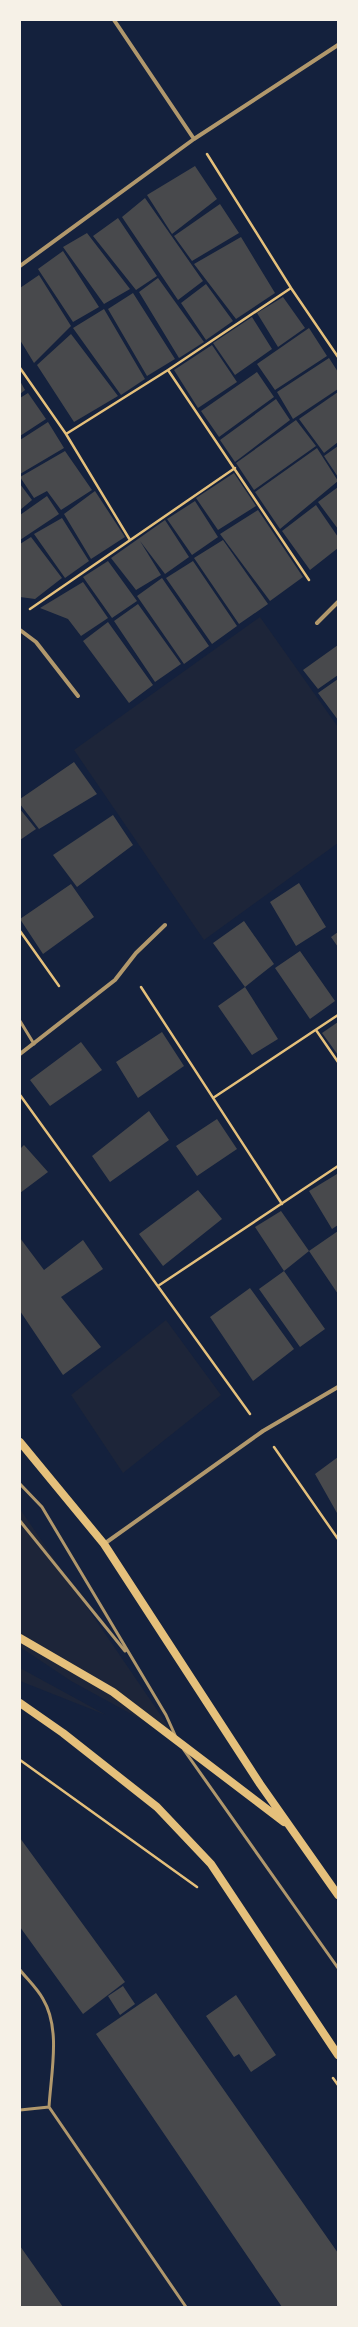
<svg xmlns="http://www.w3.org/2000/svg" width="358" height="2327" font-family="'Work Sans',sans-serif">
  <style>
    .green { fill: #1d2539 }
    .building { fill: #48494c }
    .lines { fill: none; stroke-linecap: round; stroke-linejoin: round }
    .path { stroke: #e5c07b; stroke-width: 2.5 }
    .service { stroke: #b1986c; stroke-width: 3 }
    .minor { stroke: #b1986c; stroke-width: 4 }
    .secondary { stroke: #e5c07b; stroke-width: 8 }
  </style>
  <rect width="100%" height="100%" fill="#14213d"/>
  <!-- green -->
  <path class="green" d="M260,617L338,727V843L204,940L74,750Z
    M166,1320L221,1395L123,1473L71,1395Z
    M20,1509L177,1739L71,1681L20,1647Z
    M20,1668L106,1715L20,1681Z"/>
  <!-- building -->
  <path class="building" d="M195,166L217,199L172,234L147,195Z
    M145,198L203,281L178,300L122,217Z
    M220,204L239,233L192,261L174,236Z
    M118,218L157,276L136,290L93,236Z
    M87,233L130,289L104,304L63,247Z
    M241,237L275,293L236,319L194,264Z
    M63,251L99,307L73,322L38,269Z
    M39,275L71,326L34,363L20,340V288Z
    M158,278L204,342L179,358L139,292Z
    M206,284L233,321L206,340L181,303Z
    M133,293L175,359L147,376L108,309Z
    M283,297L305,328L278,347L257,313Z
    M104,309L145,379L121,395L73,328Z
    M252,317L272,349L235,375L213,343Z
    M309,328L327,356L275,390L257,364Z
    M71,334L118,396L74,422L37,365Z
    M212,345L237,382L198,408L174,370Z
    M329,358L338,372V389L293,419L277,392Z
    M257,372L274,397L219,437L201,411Z
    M20,381L25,390L20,394Z
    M338,392V442L324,453L299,419Z
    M28,393L46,419L20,436V398Z
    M276,399L290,420L235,462L220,440Z
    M296,420L316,446L254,490L236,463Z
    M48,422L64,448L20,474V440Z
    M338,446V477L324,456Z
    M317,448L338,481L280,529L255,492Z
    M65,451L92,490L61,510L47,491L34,498L20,477Z
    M234,473L256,506L218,530L196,498Z
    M20,484L32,500L20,510Z
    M338,487V529L318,502Z
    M95,491L125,537L91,559L64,514Z
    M47,496L59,514L20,540V515Z
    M195,501L218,537L192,555L167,519Z
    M316,505L338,537V548L310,570L282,531Z
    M258,510L303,577L270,601L220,534Z
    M62,518L89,561L65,578L34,534Z
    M165,520L189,557L165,574L140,541L161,575L136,590L111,558Z
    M31,537L62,578L35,599L20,597V544Z
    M223,540L268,604L239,624L194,558Z
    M108,561L137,601L112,618L83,577Z
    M193,561L237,626L212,644L166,578Z
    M162,578L209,646L184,664L137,596Z
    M83,582L108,618L81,636L68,619L40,608Z
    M138,604L181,664L155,682L114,621Z
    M108,622L153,685L129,703L83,641Z
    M338,645V675L318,689L303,670Z
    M338,679V720L318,693Z
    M74,762L97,794L39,829L20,804V799Z
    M20,809L36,829L20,840Z
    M113,815L133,845L77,887L53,855Z
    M299,883L326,927L296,946L270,902Z
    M71,884L94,917L43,954L20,919Z
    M244,921L274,964L245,987L213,943Z
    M338,932V947L331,937Z
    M300,951L335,1001L310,1019L275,968Z
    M245,987L278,1039L252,1055L218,1006Z
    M338,1022V1055L322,1033Z
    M162,1032L184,1066L138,1098L116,1062Z
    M81,1042L102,1070L50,1106L30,1080Z
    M149,1111L169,1140L110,1182L92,1156Z
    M217,1119L237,1149L197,1176L176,1146Z
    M24,1145L48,1172L20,1193V1149Z
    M337,1174L338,1225L332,1229L309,1191Z
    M198,1190L222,1219L163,1266L139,1234Z
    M281,1211L309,1251L338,1231V1294L309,1251L284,1271L255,1227Z
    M20,1238L44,1270L83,1240L103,1269L61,1297L101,1347L63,1375L20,1311Z
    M284,1271L325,1329L300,1347L259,1289Z
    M250,1288L294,1349L253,1381L210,1317Z
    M338,1457V1512L337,1513L315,1474Z
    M20,1838L125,1982L83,2014L20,1927Z
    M123,1986L135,2004L120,2015L108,1996Z
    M156,1993L338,2253V2307H282L96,2034Z
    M236,1995L276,2055L251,2072L239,2054L234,2057L206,2016Z
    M20,2246L63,2307H20Z"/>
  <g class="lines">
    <!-- path -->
    <path class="path" d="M207,154L291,288L338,357
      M20,368L66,434L130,540
      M168,370L309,580
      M66,434L168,370L291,288
      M30,609L235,468
      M20,931L59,986
      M141,987L282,1204
      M316,1030L338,1062
      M20,1095L250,1414
      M213,1098L338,1015
      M158,1286L338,1166
      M274,1447L338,1539
      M20,1760L197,1887
      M333,2078L338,2085"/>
    <!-- service -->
    <path class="service" d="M20,1021L34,1044
      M20,1484L42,1507L166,1715L175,1735
      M20,1521L125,1651
      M184,1750L338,1968
      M20,1970C27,1979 37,1988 43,1999C61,2029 51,2073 49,2107
      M20,2110L49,2107L186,2307"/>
    <!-- minor -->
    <path class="minor" d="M114,20L194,139
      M20,266L194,139L338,45
      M317,623L338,602
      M20,630L36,642L78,696
      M20,1054L115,980L136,953L165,925
      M104,1544L263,1431L338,1387"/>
    <!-- secondary -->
    <path class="secondary" d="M20,1442L104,1544L260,1784L338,1895
      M20,1638L113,1692L284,1822
      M20,1703L63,1733L157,1807L211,1864L338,2055"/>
  </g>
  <!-- border -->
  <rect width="358" height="2327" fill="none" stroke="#f6f1e7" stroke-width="42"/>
</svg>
